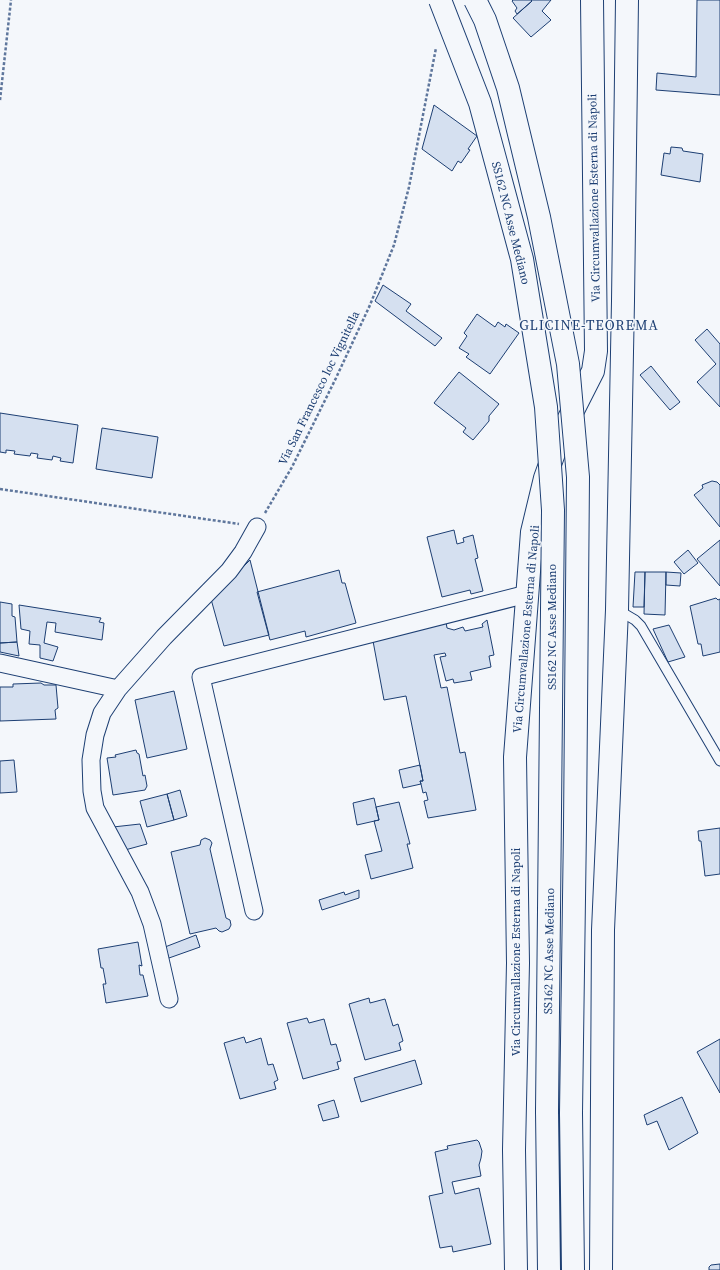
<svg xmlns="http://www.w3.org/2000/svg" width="720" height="1270" font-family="'Source Serif 4',serif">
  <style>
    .building { fill: #d5e0f0; stroke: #1d3f73 }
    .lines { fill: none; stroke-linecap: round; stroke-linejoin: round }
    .service-casing { stroke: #1d3f73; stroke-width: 11 }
    .minor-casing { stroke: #1d3f73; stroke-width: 19 }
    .primary-casing { stroke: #1d3f73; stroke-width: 24 }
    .trunk-casing { stroke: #1d3f73; stroke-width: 24 }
    .path { stroke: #5e769c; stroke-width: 2.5; stroke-dasharray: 3 2; stroke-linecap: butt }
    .service { stroke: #f4f7fb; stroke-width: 9 }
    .minor { stroke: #f4f7fb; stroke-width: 17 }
    .primary { stroke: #f4f7fb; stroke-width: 22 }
    .trunk { stroke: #f4f7fb; stroke-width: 22 }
    .trunk-bridge-casing { stroke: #1d3f73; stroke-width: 24; stroke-linecap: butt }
    .trunk-bridge { stroke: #f4f7fb; stroke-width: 22 }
    .labels { text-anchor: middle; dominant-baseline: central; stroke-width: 3; stroke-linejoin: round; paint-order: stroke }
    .street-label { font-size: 12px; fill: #1d3f73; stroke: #f4f7fb }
    .quarter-label { font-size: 14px; letter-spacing: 1px; fill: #1d3f73; stroke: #f4f7fb }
  </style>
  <rect width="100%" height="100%" fill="#f4f7fb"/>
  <!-- building -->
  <path class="building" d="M513,0H531L532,1L517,14L515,11L517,8L512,1Z
    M531,0H551L542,11L551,20L531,37L513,18L532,1Z
    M697,0H720V95L656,90L657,73L696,77Z
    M434,105L477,136L468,149L470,150L461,163L458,161L452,171L422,149Z
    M671,147L682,148L683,151L703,154L700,182L661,175L664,153L670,154Z
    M383,285L411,304L406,311L442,338L435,346L375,301Z
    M477,314L495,327L498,322L505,327L506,324L519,333L490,374L466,357L469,354L459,348L467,336L464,333Z
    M707,329L720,344V407L697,382L716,364L695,340Z
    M651,366L680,402L670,410L640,375Z
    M459,372L499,404L489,416V421L473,440L463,432L466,428L434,403Z
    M0,413L78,425L73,463L60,461L61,458L53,456L52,460L37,458L38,454L31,453L30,456L14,454L15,451L6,450V453L0,452Z
    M102,428L158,437L152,478L96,469Z
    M712,481L717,482L720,485V527L694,495L703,488L702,485Z
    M454,530L457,544L464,542L463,538L473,535L478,558L475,559L483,591L471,594L470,590L442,597L427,537Z
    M720,540V586L697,559Z
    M688,550L698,563L684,574L674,562Z
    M250,560L269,635L224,646L211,599Z
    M339,570L342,583H345L356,623L306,637L305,631L270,640L257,592Z
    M635,572H645L644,607H633Z
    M645,572H666L665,615L644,614Z
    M666,572L681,573L680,586L666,585Z
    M716,598L718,600L720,599V652L703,656L701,644H698L690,606Z
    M0,602L12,604V616L15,617L17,642L0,643Z
    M19,605L101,618L99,622L104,623L102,640L55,632L56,623L47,622L44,643L58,647L53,661L40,658V645L29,644L30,631L21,629Z
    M487,620L494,655L489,656L491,667L470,672L472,680L454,683L453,679L446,681L440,657L446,656L445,653L434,655L441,688L447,687L460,753L465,752L476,810L428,818L424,801L428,800L426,792L423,793L421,784L420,781H423L406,696L384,700L373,641L446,622L447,628L454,630L463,627L465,631L483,627L482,624Z
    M669,625L685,657L668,662L653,629Z
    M17,642L19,656L0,652V643Z
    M41,683L44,685H56L58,708L55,710L56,719L0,721V687H13V684Z
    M174,691L187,749L147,758L135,700Z
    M136,750L137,753L139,754L143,776L145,775L147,786L145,790L113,795L107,758L116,757L115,755Z
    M14,760L17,792L0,793V761Z
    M420,765L423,781H420L421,784L403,788L399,770Z
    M180,790L187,816L174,820L167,794Z
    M167,794L174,820L147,827L140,801Z
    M374,798L379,820L357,825L353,803Z
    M399,802L410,844H407L413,868L371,879L365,855L382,851L374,821L379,820L376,807Z
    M140,824L147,844L125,850L113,827Z
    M720,828V874L705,876L701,841H699L698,831Z
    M205,838L210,840L212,843L210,849L226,918L230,920L231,925L229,929L222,932L219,931L216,928L190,934L171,852L200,845L201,840Z
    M359,890V898L322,910L319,900L344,892L345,895Z
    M196,935L200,947L169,958L165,947Z
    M138,942L142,966L139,965L140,975H143L148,996L106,1003L103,984H106L103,968H101L98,949Z
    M369,998L370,1003L385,999L393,1026L398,1024L403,1041L399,1043L401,1050L365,1060L349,1004Z
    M307,1018L309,1023L324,1019L331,1045L336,1044L341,1061L337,1062L339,1069L303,1079L287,1023Z
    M244,1037L246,1043L261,1038L268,1065L273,1064L278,1080L274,1082L276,1089L240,1099L224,1043Z
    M720,1039V1093L697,1052Z
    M415,1060L422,1084L361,1102L354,1078Z
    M682,1097L698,1133L669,1150L657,1121L647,1125L644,1115Z
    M334,1100L339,1117L323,1121L318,1105Z
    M477,1140L479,1142L482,1151L481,1158L479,1165L481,1176L452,1182L455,1194L479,1188L491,1244L453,1252L452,1246L440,1248L429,1196L443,1193L435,1152L448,1149L447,1146Z
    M720,1264V1270H709V1267L711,1265Z"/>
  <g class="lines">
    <!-- service casing -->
    <g class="service-casing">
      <path id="service" d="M618,610L635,620L641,626L720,761"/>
    </g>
    <!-- minor casing -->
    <g class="minor-casing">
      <path id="minor" d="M0,663L118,689
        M254,911L201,677L527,594
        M169,999L152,924L140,892L95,808L92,791L91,760L95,735L102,713L118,689L164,637L229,571L243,552L257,527"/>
    </g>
    <!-- primary casing -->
    <g class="primary-casing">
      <path id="primary" d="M516,1270L514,1150L518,963L515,757L532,532L545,478L561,434L593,371L596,351L592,0
        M601,1270L603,930L617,610L623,301L627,0"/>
    </g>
    <!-- trunk casing -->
    <g class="trunk-casing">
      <path id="trunk" d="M547,1111L549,1270
        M571,1113L573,1270"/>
    </g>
    <!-- path -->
    <path class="path" d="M0,100L11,0
      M0,489L239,524
      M265,513L292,467L336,378L370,305L394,245L409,187L436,48"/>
    <!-- service -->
    <use href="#service" class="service"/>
    <!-- minor -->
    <use href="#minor" class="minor"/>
    <!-- primary -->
    <use href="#primary" class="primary"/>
    <!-- trunk -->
    <use href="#trunk" class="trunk"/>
    <!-- trunk-bridge casing -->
    <g class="trunk-bridge-casing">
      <path id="trunk-bridge" d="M440,0L480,103L522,259L546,407L553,510L547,1111
        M475,0L485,20L508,88L539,217L568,364L578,477L575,827L571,1113"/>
    </g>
    <!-- trunk-bridge -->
    <use href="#trunk-bridge" class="trunk-bridge"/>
  </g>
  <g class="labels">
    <!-- street labels -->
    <g class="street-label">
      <text transform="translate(594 198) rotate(-91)">Via Circumvallazione Esterna di Napoli</text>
      <text transform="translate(511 223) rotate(76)">SS162 NC Asse Mediano</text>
      <text transform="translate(319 388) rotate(-64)">Via San Francesco loc Vignitella</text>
      <text transform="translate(552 627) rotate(-90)">SS162 NC Asse Mediano</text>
      <text transform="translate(526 629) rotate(-85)">Via Circumvallazione Esterna di Napoli</text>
      <text transform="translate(549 951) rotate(-89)">SS162 NC Asse Mediano</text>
      <text transform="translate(516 952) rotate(-90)">Via Circumvallazione Esterna di Napoli</text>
    </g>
    <!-- quarter labels -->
    <g class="quarter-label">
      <text x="589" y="325">GLICINE-TEOREMA</text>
    </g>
  </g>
</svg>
